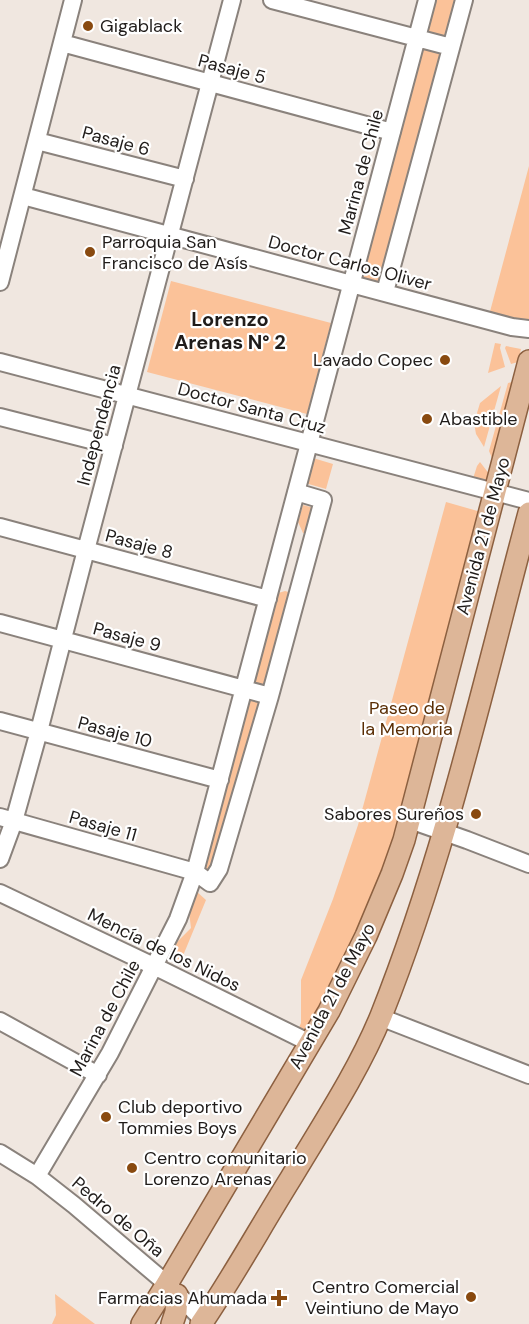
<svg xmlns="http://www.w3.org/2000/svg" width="529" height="1324" font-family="'DM Sans',sans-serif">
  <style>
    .green { fill: #fbc299 }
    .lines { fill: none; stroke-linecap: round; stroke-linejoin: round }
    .minor-casing { stroke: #8a827c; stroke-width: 20 }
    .major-casing { stroke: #8c6040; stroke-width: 24 }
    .minor { stroke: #fff; stroke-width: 16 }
    .major { stroke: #ddb698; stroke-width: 21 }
    .poi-dot { fill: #894a10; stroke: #fff; stroke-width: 2 }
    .labels { text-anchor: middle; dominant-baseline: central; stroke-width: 4.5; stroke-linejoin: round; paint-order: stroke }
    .poi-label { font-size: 18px; fill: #201c1a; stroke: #fff; text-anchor: start }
    .street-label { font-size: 18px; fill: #201c1a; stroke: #fff }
    .park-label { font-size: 18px; fill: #5a2e05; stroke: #fff }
    .neighbourhood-label { font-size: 20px; font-weight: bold; fill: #201c1a; stroke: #fff }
  </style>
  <rect width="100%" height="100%" fill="#f0e7e0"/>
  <!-- green -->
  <path class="green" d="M433,0H459L384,286L359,280Z
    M529,166V326L488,319Z
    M171,281L331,323L307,414L147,372Z
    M495,343L501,344L500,348L505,367L488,373Z
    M506,346L521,349L518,362L511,364L505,348Z
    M512,382L492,458L489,451L508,383Z
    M501,386L484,447L476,434L474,423L480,403Z
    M313,458L333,464L326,489L305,483Z
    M480,462L490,475L487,488L471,485L477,466Z
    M446,502L481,512L425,726L393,840L369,907L334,984L305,1031L298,1030L301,1023V980L333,899L358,825Z
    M303,505L314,508L307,534L303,533L298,522Z
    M285,591L292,593L212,873L203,869L275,594Z
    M196,891L206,900L180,963L169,958L176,943L191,928L189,912Z
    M55,1294L95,1324H52L56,1315Z"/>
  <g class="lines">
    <!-- minor casing -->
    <g class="minor-casing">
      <path id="minor" d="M272,0L451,47
        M62,43L392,132
        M37,141L185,179
        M23,196L512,327L529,329
        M0,282L73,0
        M385,292L464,0
        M0,362L529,501
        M0,417L114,446
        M0,527L268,599
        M0,623L270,696
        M0,721L220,780
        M0,817L195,872L210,883L219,869L270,696L323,500L296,492
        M410,820L467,840L529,864
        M0,859L14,821L39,731L86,550L232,0
        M0,893L164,971L310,1043
        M380,1017L529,1075
        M0,1021L98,1075
        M0,1153L37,1176L74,1205L167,1284L203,1320
        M37,1176L110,1053L178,919L195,872L427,0"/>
    </g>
    <!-- major casing -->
    <g class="major-casing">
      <path id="major" d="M142,1324L167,1284L329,1011L366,936L392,874L404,840L529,361
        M172,1324L176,1312L177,1295
        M201,1324C233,1277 261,1226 291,1178C322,1126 358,1072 381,1016C446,853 484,681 529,513"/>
    </g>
    <!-- minor -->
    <use href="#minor" class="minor"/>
    <!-- major -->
    <use href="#major" class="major"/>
  </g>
  <!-- markers -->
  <g class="poi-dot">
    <circle cx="88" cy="26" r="6"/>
    <circle cx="90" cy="252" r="6"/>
    <circle cx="445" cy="360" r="6"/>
    <circle cx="427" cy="419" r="6"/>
    <circle cx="476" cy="814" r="6"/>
    <circle cx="106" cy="1117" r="6"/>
    <circle cx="132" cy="1168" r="6"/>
    <circle cx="471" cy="1297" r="6"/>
    <path d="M276 1289h6v6h6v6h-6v6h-6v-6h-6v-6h6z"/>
  </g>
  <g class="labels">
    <!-- poi labels -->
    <g class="poi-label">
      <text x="100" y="26">Gigablack</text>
      <text x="102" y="242">Parroquia San<tspan x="102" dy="21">Francisco de Asís</tspan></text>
      <text x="433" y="360" text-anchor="end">Lavado Copec</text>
      <text x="439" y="419">Abastible</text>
      <text x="464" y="814" text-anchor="end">Sabores Sureños</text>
      <text x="118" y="1107">Club deportivo<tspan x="118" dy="21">Tommies Boys</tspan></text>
      <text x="144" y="1158">Centro comunitario<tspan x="144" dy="21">Lorenzo Arenas</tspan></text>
      <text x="459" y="1287" text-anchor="end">Centro Comercial<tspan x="459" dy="21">Veintiuno de Mayo</tspan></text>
      <text x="267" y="1298" text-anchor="end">Farmacias Ahumada</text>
    </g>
    <!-- street labels -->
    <g class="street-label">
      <text transform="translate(232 69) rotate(15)">Pasaje 5</text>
      <text transform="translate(116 141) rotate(15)">Pasaje 6</text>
      <text transform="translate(361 172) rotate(-75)">Marina de Chile</text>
      <text transform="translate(350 263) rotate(15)">Doctor Carlos Oliver</text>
      <text transform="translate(252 408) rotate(15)">Doctor Santa Cruz</text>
      <text transform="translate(99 425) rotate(-75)">Independencia</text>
      <text transform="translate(483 536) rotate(-75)">Avenida 21 de Mayo</text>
      <text transform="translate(139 544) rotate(15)">Pasaje 8</text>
      <text transform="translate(127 637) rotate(15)">Pasaje 9</text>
      <text transform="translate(115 732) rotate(15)">Pasaje 10</text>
      <text transform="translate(103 826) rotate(16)">Pasaje 11</text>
      <text transform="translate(164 950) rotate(26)">Mencía de los Nidos</text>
      <text transform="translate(332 996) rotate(-62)">Avenida 21 de Mayo</text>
      <text transform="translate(105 1018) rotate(-62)">Marina de Chile</text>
      <text transform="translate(118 1217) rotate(40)">Pedro de Oña</text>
    </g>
    <!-- park labels -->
    <g class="park-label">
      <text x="407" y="708">Paseo de<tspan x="407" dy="21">la Memoria</tspan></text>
    </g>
    <!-- neighbourhood labels -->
    <g class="neighbourhood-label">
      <text x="230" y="319">Lorenzo<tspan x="230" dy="23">Arenas N° 2</tspan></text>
    </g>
  </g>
</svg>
